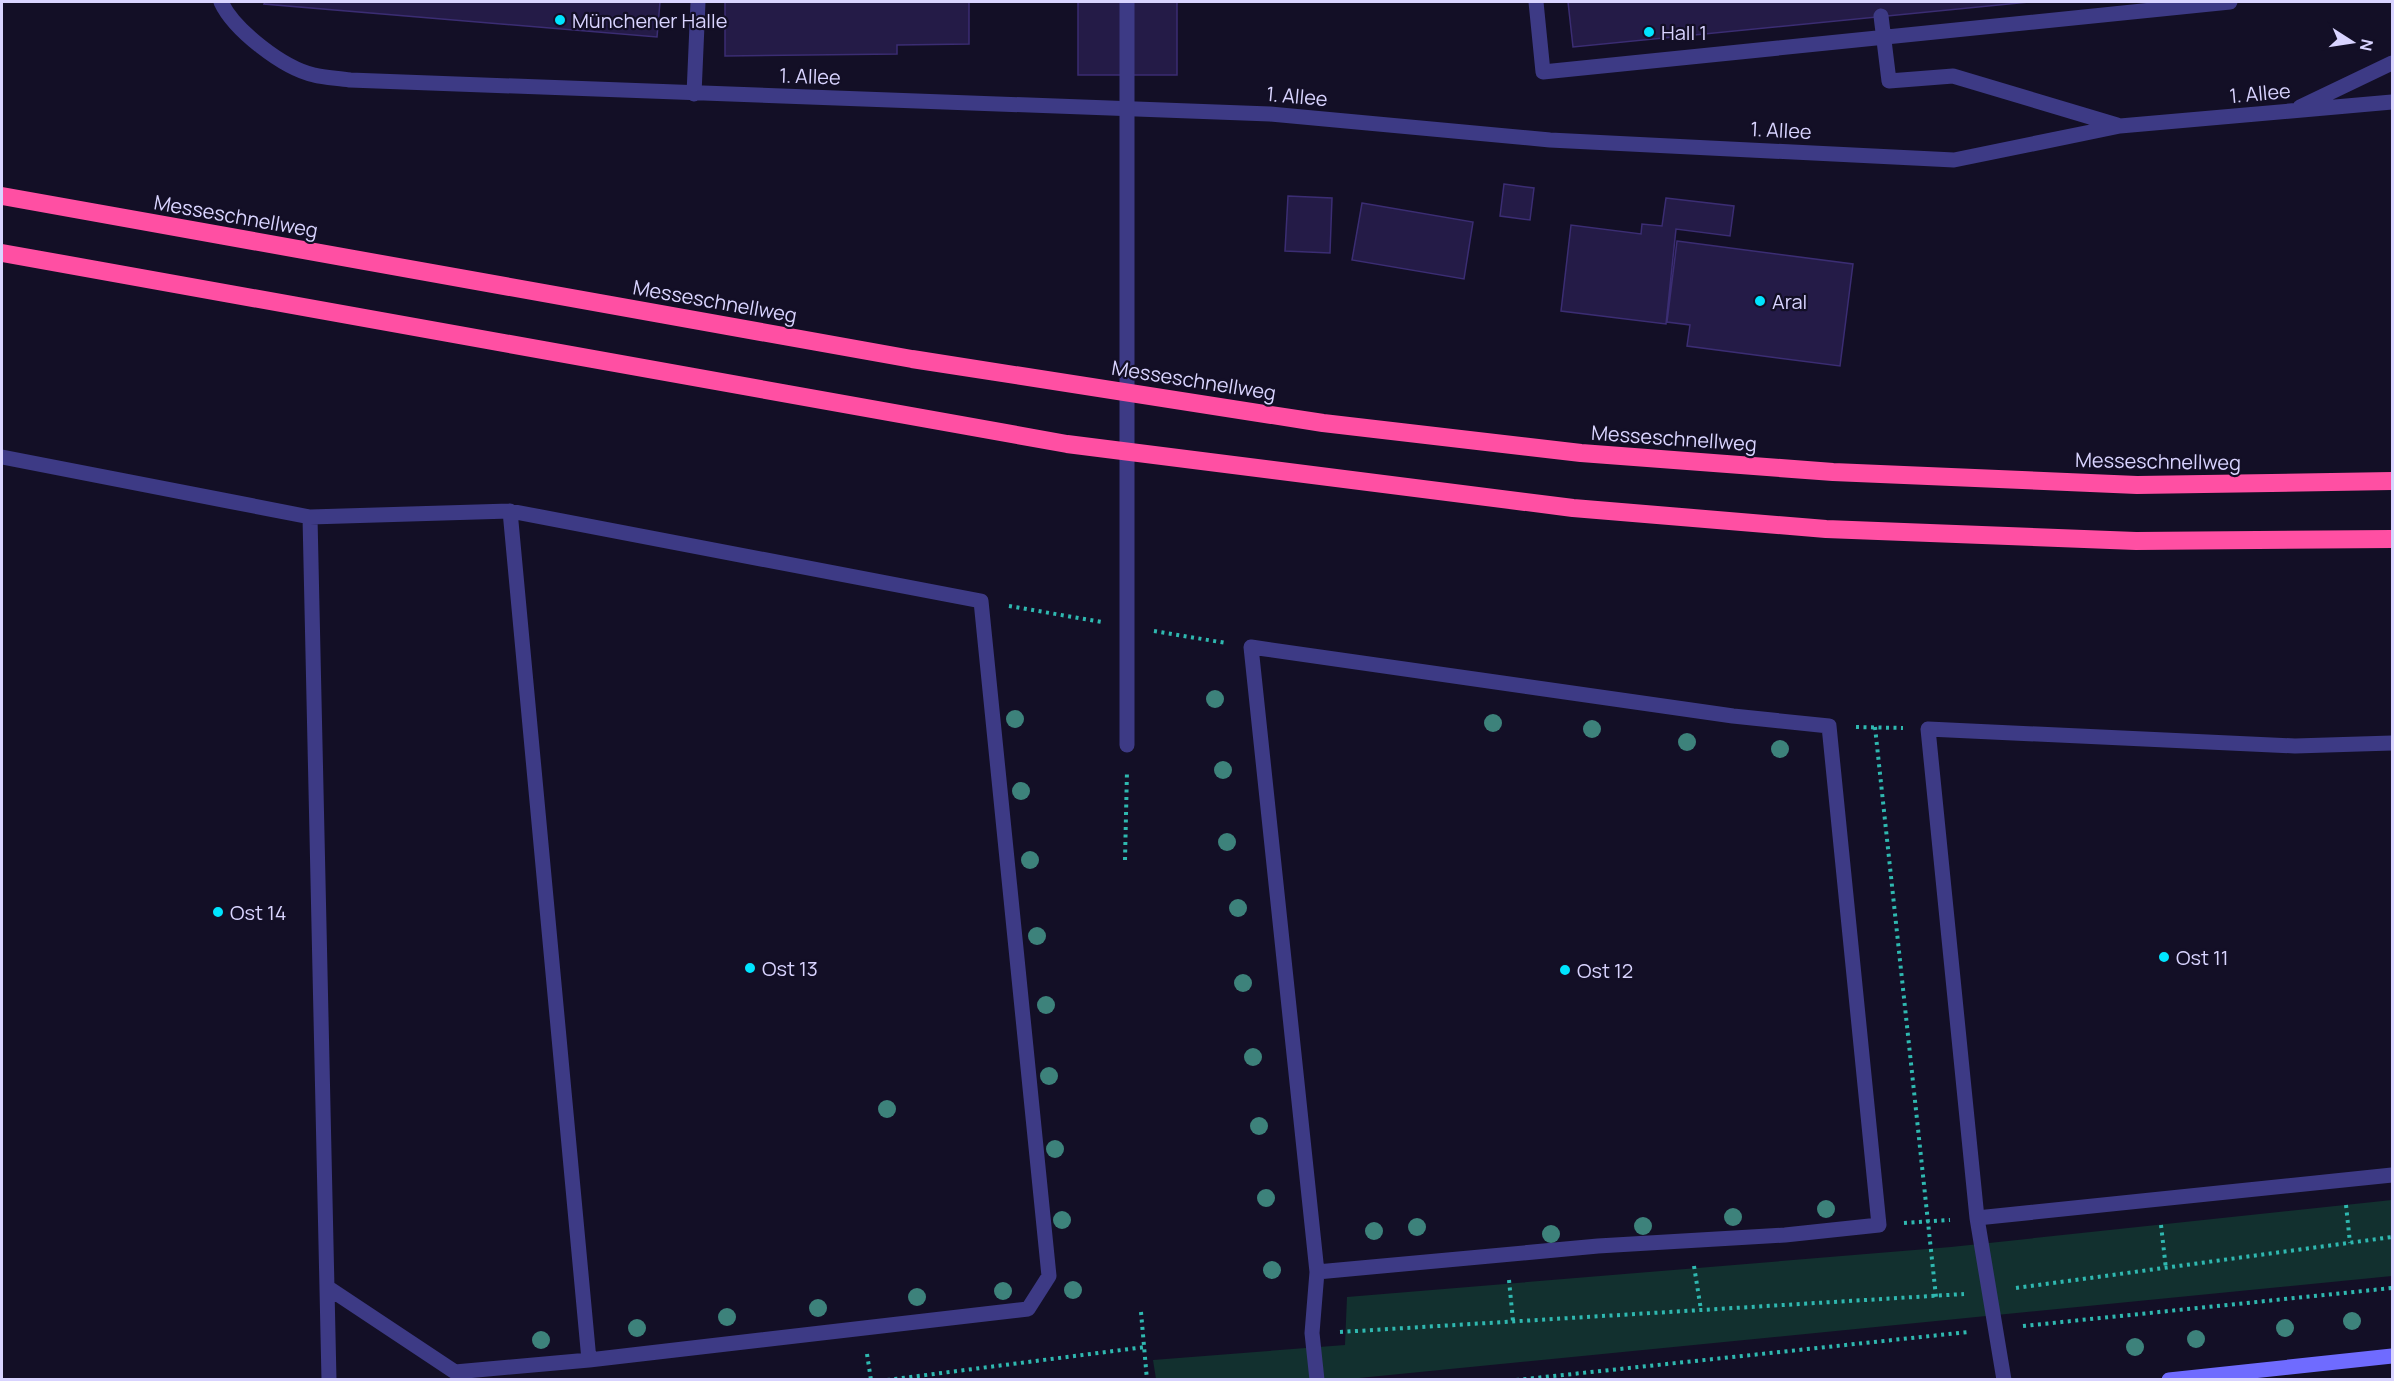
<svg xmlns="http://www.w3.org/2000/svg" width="2394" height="1381" font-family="Manrope,sans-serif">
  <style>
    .green { fill: #12302f }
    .building { fill: #241b47; stroke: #3b2d73; stroke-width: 1.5 }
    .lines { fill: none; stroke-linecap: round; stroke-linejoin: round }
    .path { stroke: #2fb8b0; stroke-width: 4; stroke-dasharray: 3 4.5; stroke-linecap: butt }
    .lane { stroke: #3d3a85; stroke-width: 15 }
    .street { stroke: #3d3a85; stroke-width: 15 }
    .secondary { stroke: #6f6bff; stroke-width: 15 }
    .highway { stroke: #ff4fa3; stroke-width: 18 }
    .tree { fill: #3d827b }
    .poi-dot { fill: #00e5ff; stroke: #130f26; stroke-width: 2 }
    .labels { text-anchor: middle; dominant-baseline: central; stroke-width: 4.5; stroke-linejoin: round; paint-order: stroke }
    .poi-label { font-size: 20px; fill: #d9d4ff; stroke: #130f26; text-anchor: start }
    .street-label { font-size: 20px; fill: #d9d4ff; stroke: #130f26 }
  </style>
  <rect width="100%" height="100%" fill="#130f26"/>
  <!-- green -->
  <path class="green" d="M2392,1200V1276L1349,1379H1156L1153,1360L1345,1345L1347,1297L1951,1247Z"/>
  <!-- building -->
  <path class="building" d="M265,2H660L657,37L264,4Z
    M725,2H969V44L897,45V54L725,56Z
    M1078,2H1177V75H1078Z
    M1568,2H2029L1573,47Z
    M1504,184L1534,188L1530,220L1500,216Z
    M1288,196L1332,198L1330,253L1285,251Z
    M1666,198L1734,206L1730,236L1676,229L1666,324L1561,311L1571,225L1641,234L1642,224L1662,226Z
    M1362,203L1473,222L1464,279L1352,260Z
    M1677,241L1853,264L1840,366L1687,346L1690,325L1667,322Z"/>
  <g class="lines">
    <!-- path -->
    <path class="path" d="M1009,606L1102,622
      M1154,631L1226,643
      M1856,727L1903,728
      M1875,727L1936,1297
      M1125,860L1127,771
      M2346,1205L2350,1243
      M1904,1223L1950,1220
      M2161,1225L2166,1269
      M1694,1266L1701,1310
      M1509,1280L1513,1321
      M2016,1288L2392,1237
      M1141,1312L1147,1380
      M2023,1326L2392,1288
      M1340,1332L1964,1294
      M867,1354L871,1380
      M887,1380L1145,1347
      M1516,1380L1968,1332"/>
    <!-- lane -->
    <path class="lane" d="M221,2C234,30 283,68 314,75C325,78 338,78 350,80L1270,114L1550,140L1954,160L2120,126L2392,102
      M1536,2L1543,72L2230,2
      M1881,16L1889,81L1953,76L2117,125
      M694,94L698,2
      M2300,107L2392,63
      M2,457L310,517L329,1380
      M310,517L510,511
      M1977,1218L2392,1175
      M327,1287L455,1372L589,1360L510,511L981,601L1049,1276L1028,1309L589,1360
      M1317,1380L1312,1333L1317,1272L1251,647L1733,716L1829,726L1879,1225L1785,1235L1598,1246L1317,1272
      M2004,1380L1977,1218L1928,729L2295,746L2392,743"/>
    <!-- street -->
    <path class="street" d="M1127,2V745"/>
    <!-- secondary -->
    <path class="secondary" d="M2169,1380L2392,1356"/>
    <!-- highway -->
    <path class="highway" d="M2,196L912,359L1323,423L1581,453L1833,472L2137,485L2392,481
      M2,253L1067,444L1573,508L1826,529L2136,541L2392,539"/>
  </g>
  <!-- trees -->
  <g class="tree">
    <circle cx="1215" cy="699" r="9"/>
    <circle cx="1015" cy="719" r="9"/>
    <circle cx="1493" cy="723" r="9"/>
    <circle cx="1592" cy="729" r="9"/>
    <circle cx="1687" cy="742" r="9"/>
    <circle cx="1780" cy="749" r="9"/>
    <circle cx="1223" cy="770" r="9"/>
    <circle cx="1021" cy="791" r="9"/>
    <circle cx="1227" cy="842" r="9"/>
    <circle cx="1030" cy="860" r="9"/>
    <circle cx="1238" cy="908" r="9"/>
    <circle cx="1037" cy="936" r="9"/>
    <circle cx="1243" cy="983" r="9"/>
    <circle cx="1046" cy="1005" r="9"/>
    <circle cx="1253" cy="1057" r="9"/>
    <circle cx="1049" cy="1076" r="9"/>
    <circle cx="887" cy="1109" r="9"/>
    <circle cx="1259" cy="1126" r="9"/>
    <circle cx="1055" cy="1149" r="9"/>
    <circle cx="1266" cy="1198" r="9"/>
    <circle cx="1826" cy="1209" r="9"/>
    <circle cx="1733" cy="1217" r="9"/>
    <circle cx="1062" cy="1220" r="9"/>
    <circle cx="1643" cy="1226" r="9"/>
    <circle cx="1417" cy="1227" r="9"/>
    <circle cx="1374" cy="1231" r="9"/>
    <circle cx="1551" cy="1234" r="9"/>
    <circle cx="1272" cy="1270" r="9"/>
    <circle cx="1073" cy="1290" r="9"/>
    <circle cx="1003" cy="1291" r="9"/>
    <circle cx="917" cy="1297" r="9"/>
    <circle cx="818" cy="1308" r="9"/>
    <circle cx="727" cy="1317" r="9"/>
    <circle cx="2352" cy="1321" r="9"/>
    <circle cx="637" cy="1328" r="9"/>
    <circle cx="2285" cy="1328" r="9"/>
    <circle cx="2196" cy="1339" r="9"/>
    <circle cx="541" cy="1340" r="9"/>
    <circle cx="2135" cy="1347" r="9"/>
  </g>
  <!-- markers -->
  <g class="poi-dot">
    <circle cx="560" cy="20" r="6"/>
    <circle cx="1649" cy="32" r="6"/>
    <circle cx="1760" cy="301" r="6"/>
    <circle cx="218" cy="912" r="6"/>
    <circle cx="2164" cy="957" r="6"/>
    <circle cx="750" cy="968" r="6"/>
    <circle cx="1565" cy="970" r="6"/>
  </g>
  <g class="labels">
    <!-- poi labels -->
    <g class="poi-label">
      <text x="572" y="20">Münchener Halle</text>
      <text x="1661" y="32">Hall 1</text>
      <text x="1772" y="301">Aral</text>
      <text x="230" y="912">Ost 14</text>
      <text x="2176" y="957">Ost 11</text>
      <text x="762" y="968">Ost 13</text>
      <text x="1577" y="970">Ost 12</text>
    </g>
    <!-- street labels -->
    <g class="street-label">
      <text transform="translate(810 76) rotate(2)">1. Allee</text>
      <text transform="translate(2260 93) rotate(-5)">1. Allee</text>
      <text transform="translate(1297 96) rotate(5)">1. Allee</text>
      <text transform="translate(1781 130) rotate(3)">1. Allee</text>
      <text transform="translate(236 216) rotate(10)">Messeschnellweg</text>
      <text transform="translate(715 301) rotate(10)">Messeschnellweg</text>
      <text transform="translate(1194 380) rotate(9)">Messeschnellweg</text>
      <text transform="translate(1674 438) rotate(4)">Messeschnellweg</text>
      <text transform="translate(2158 461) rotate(1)">Messeschnellweg</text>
    </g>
  </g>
  <!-- border -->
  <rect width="2394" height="1381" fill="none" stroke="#d9d4ff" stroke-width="6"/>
  <!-- north arrow -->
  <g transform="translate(2352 42) rotate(102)" stroke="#130f26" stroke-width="4.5" paint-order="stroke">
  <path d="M0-4.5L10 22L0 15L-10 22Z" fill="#d9d4ff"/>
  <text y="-9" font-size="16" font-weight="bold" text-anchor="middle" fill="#d9d4ff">N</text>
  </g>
</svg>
